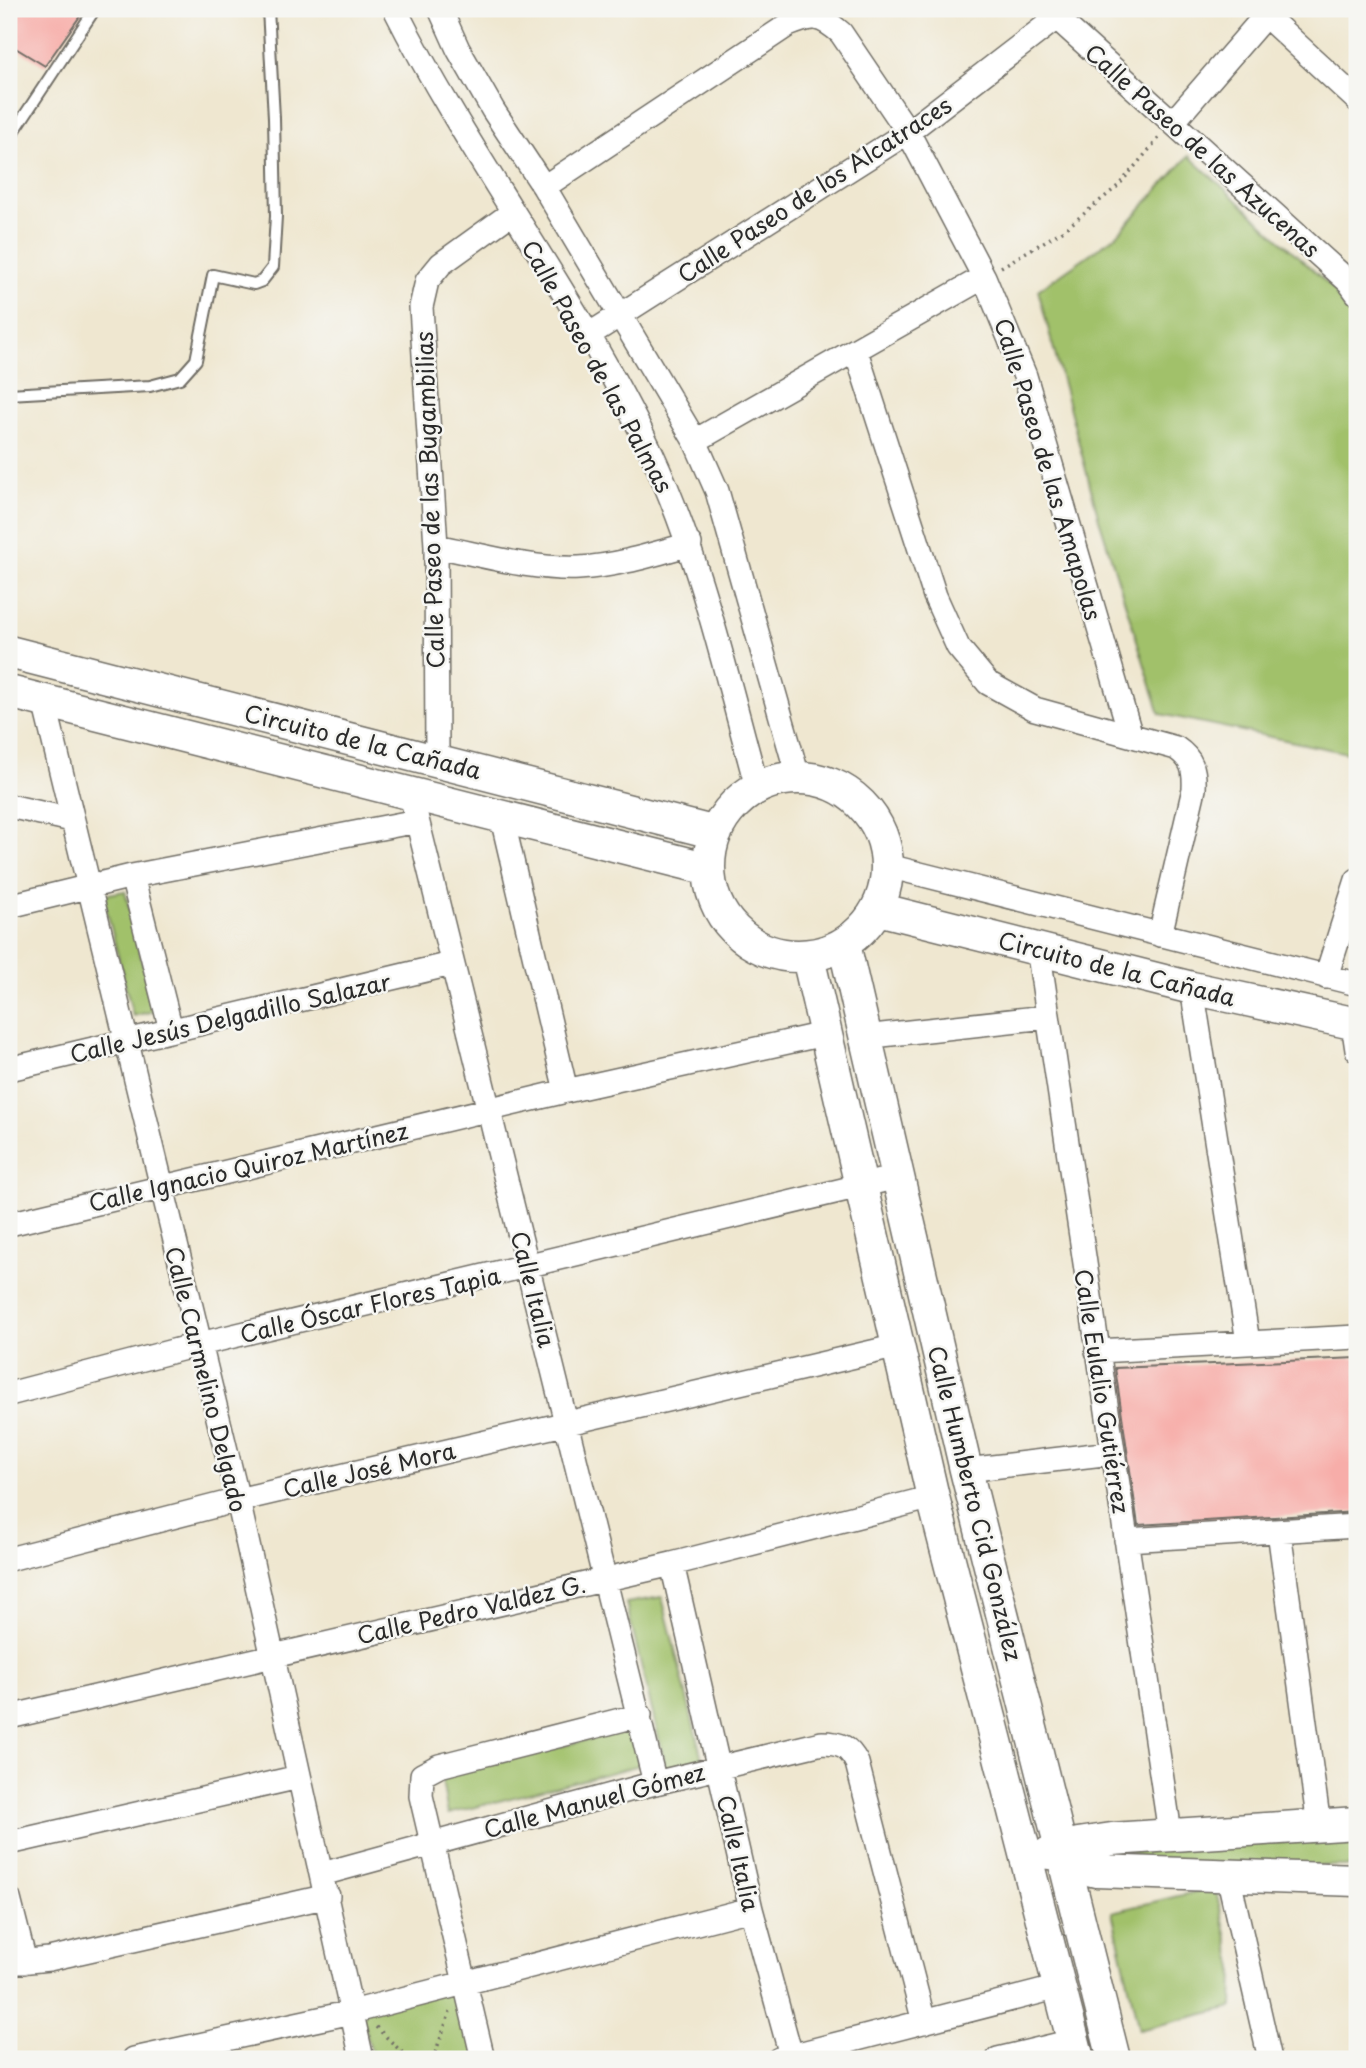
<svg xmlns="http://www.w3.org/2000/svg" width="1366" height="2068" font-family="'Playpen Sans',sans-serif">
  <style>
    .green { fill: #a1c16a; stroke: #66764a; stroke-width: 2 }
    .building { fill: #f7ada9 }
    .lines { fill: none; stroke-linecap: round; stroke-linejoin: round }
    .lane-casing { stroke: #706d65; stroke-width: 14 }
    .street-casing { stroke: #706d65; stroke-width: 26 }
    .secondary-casing { stroke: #706d65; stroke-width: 35 }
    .path { stroke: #706d65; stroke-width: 3.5; stroke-dasharray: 2 5; stroke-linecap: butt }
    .lane { stroke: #fff; stroke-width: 10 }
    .street { stroke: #fff; stroke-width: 23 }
    .secondary { stroke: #fff; stroke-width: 32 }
    .labels { text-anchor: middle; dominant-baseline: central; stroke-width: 5; stroke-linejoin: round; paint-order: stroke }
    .street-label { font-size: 23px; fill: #2b2b2b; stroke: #f6f6f2 }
  </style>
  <rect width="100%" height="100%" fill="#f6f6f2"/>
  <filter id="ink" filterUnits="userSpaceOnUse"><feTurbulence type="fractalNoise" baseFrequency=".0143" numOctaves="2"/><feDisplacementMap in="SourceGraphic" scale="14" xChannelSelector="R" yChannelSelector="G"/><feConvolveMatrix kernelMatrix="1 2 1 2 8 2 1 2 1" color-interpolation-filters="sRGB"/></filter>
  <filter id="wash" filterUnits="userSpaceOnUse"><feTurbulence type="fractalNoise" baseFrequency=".00686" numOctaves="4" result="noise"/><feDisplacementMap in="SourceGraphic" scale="28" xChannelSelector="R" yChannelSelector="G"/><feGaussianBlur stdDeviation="1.57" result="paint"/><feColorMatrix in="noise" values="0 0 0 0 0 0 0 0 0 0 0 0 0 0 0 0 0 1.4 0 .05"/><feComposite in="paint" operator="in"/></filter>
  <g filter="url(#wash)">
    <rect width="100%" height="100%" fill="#efe7d0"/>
    <!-- green -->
    <path class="green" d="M1189,156L1351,305L1357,321V755L1160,714L1099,519L1038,290L1117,235Z
      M125,891L154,1011L133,1016L103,895Z
      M662,1597L702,1759L666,1768L626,1603Z
      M633,1729L640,1765L448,1814L441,1775Z
      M1357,1837V1866L1109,1865V1853Z
      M1215,1887L1234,1968L1233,2007L1139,2030L1112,1912Z
      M460,1988L477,2059H373L361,2011Z"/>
    <g id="blocks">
      <!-- building -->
      <path class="building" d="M9,9H85L45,66L9,44Z
        M1357,1358V1512L1138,1525L1115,1368Z"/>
    </g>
  </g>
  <g filter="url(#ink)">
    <use href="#blocks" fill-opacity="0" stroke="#706d65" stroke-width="2"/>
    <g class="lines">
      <!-- lane casing -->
      <g class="lane-casing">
        <path id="lane" d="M9,139L95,9
          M9,394L150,386L180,378L196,360L213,275L254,284L262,281L273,267L276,216L274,118L268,9"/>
      </g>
      <!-- street casing -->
      <g class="street-casing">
        <path id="street" d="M395,9C472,162 579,299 652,454C701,560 726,675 757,787
          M440,9L458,49L493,110L544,187L695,441L717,491L798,777
          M1047,9L1349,282L1357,293
          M1265,15L1357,100
          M1174,121L1271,9
          M544,187L788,25C813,15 819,14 841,33L908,132L984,277L1025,376L1130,733
          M587,336L908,132L1068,9
          M856,351L935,596L958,647L988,683L1035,709L1176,748C1192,759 1195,769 1194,789L1160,935
          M695,441L984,277
          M436,546C482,555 532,570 579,568C617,566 654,554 690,544
          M44,701L238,1500L362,2059
          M437,759L436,546L421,307L427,281L441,264L513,212
          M411,795L655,1783
          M9,806L72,820
          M502,818L566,1091
          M888,866L1357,984
          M132,876L171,1030
          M9,906L132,876L417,821
          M1038,948L1170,1833
          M1326,977L1357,880
          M1192,988L1248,1342
          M1353,1023L1357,1050
          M864,1037L1046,1017
          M9,1069L451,964
          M9,1224L566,1091L824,1034
          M1097,1351L1357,1337
          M9,1394L200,1344L897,1177
          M966,1470L1112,1453
          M1279,1531L1319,1826
          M1126,1540L1357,1526
          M9,1559L238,1500L898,1346
          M672,1564L751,1909L792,2059
          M9,1717L672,1564L933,1497
          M9,1843L299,1777
          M322,1874L655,1783L822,1743C841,1743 849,1747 857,1763L924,2022
          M1228,1875L1270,2059
          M9,1899L25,1962
          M9,1963L49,1959L328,1896
          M134,2059L352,2012L751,1909
          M483,2059L421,1796L422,1775L439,1766L640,1715
          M779,2059L1059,1987
          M998,2059L1073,2041"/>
      </g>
      <!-- secondary casing -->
      <g class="secondary-casing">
        <path id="secondary" d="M9,652L716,833
          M9,692L709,869
          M709 867a89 89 0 1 1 178 0a89 89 0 1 1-178 0Z
          M878,909L1192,988L1357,1024
          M844,944L966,1470L1114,2059
          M808,957L933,1497L1078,2059
          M1049,1853C1067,1854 1078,1868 1096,1871L1357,1880
          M1061,1854L1078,1844L1112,1839L1357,1823"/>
      </g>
      <!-- path -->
      <path class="path" d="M1001,267L1064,230L1118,186L1159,138
        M376,2027L409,2059
        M433,2059L450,2012"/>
      <!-- lane -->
      <use href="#lane" class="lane"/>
      <!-- street -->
      <use href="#street" class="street"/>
      <!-- secondary -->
      <use href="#secondary" class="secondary"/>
    </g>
  </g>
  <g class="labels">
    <!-- street labels -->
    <g class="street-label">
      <text transform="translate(1203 150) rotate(42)">Calle Paseo de las Azucenas</text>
      <text transform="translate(814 189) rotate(-33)">Calle Paseo de los Alcatraces</text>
      <text transform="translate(598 366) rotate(61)">Calle Paseo de las Palmas</text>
      <text transform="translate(1049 469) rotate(73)">Calle Paseo de las Amapolas</text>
      <text transform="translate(429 500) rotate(-92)">Calle Paseo de las Bugambilias</text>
      <text transform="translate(363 741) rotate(14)">Circuito de la Cañada</text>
      <text transform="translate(1117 968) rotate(14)">Circuito de la Cañada</text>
      <text transform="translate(230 1017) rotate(-13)">Calle Jesús Delgadillo Salazar</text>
      <text transform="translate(248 1166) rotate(-13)">Calle Ignacio Quiroz Martínez</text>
      <text transform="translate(534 1289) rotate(76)">Calle Italia</text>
      <text transform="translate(370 1304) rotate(-13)">Calle Óscar Flores Tapia</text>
      <text transform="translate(207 1379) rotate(76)">Calle Carmelino Delgado</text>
      <text transform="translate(1103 1391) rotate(81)">Calle Eulalio Gutiérrez</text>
      <text transform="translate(369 1469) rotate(-13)">Calle José Mora</text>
      <text transform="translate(976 1503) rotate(76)">Calle Humberto Cid González</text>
      <text transform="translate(471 1609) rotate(-13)">Calle Pedro Valdez G.</text>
      <text transform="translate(594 1800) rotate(-15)">Calle Manuel Gómez</text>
      <text transform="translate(739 1853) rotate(77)">Calle Italia</text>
    </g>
  </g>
  <!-- margin -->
  <rect width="1366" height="2068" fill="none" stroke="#f6f6f2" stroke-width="35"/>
</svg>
